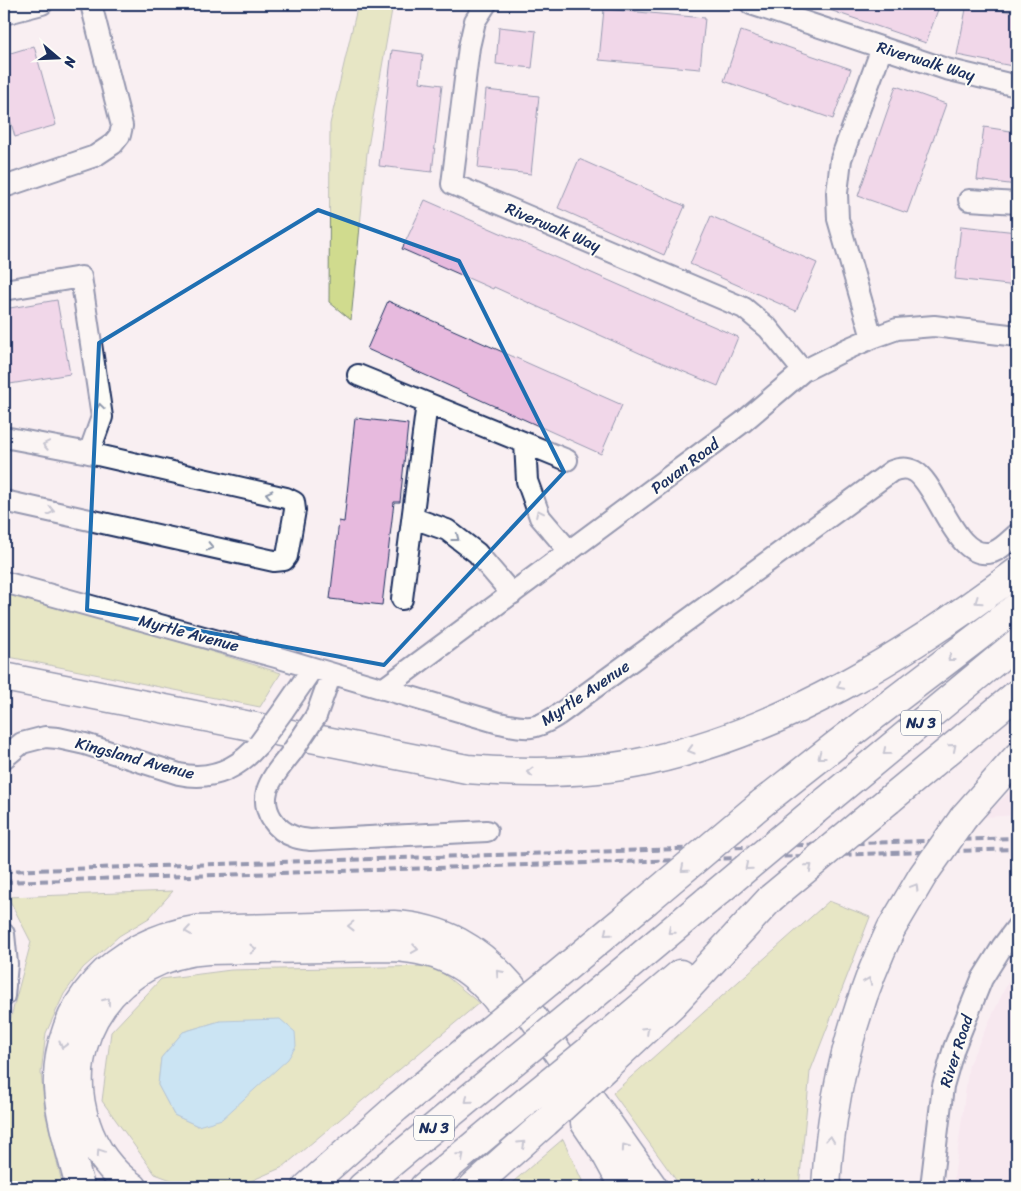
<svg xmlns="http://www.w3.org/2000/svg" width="1021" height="1191" font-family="Sriracha,sans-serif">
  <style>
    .built { fill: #f4dfec }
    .green { fill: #d0db8e; stroke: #768576; fill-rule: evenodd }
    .water { fill: #93d7f4; stroke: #6394b8 }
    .building { fill: #e7bade; stroke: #1b2f5e }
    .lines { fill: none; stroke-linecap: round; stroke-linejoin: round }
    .minor-casing { stroke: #1b2f5e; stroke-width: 24 }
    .highway-casing { stroke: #1b2f5e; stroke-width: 31 }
    .minor { stroke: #fdfcf7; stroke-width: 20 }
    .highway { stroke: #fdfcf7; stroke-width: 28 }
    .rail { stroke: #1b2f5e; stroke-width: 4; stroke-dasharray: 8 4; stroke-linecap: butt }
    .minor-bridge-casing { stroke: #1b2f5e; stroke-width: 24; stroke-linecap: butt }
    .highway-bridge-casing { stroke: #1b2f5e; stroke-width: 31; stroke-linecap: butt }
    .minor-bridge { stroke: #fdfcf7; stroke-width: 20 }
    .highway-bridge { stroke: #fdfcf7; stroke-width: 28 }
    .oneway { stroke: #8c96aa }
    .marked { fill: none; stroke: #1f6fb2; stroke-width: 4; stroke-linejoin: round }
    .labels { text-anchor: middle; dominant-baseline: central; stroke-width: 4; stroke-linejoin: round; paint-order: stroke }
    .shield { fill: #fdfcf7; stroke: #5f6c8c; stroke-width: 1 }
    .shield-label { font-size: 15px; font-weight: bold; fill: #1b2f5e }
    .street-label { font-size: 16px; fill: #1b2f5e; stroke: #fdfcf7 }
  </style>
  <rect width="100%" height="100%" fill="#f9eff2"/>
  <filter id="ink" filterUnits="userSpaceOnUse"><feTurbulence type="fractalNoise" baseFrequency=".02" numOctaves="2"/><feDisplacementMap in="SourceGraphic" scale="10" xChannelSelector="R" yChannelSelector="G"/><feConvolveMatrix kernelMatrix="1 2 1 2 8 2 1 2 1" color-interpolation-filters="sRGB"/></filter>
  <g filter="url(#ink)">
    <!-- built -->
    <path class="built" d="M1017,785V815L984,817Z
      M1017,970V1187H953L969,1064L1009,980Z"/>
    <!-- green -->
    <path class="green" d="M358,4H393L367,153L351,320L329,302L330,124Z
      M4,588L281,673L260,707L4,656Z
      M173,891L149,918L119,936L83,968L64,994L46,1033L41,1073L45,1112L63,1187H4V1043L31,942L8,897Z
      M829,901L870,917L810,1072L799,1187H681L613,1093Z
      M434,966L479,1003L283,1167L237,1187H190L155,1174L102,1101L111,1032L161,979L231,970ZM220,1021L198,1126L174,1115L158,1085L161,1058L183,1032Z
      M563,1139L585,1187H507Z"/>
    <!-- water -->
    <path class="water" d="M280,1019L295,1032L296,1046L288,1059L222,1119L198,1126L174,1115L158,1085L161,1058L183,1032L220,1021Z"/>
    <!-- building -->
    <path class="building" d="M819,4H940L926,43L818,6Z
      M967,4L1017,13V67L957,55Z
      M604,9L705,18L700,69L599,60Z
      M499,27L536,31L532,68L496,64Z
      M741,31L851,69L833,119L724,81Z
      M34,46L56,125L15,137L4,98V55Z
      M392,50L423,54L420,82L442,85L432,172L379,166Z
      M896,86L946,104L907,213L858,196Z
      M486,90L539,96L531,174L478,168Z
      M984,127L1017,132V185L977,180Z
      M579,159L685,206L664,255L558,208Z
      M425,200L738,337L718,386L646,356L494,287L493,289L402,249Z
      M711,216L817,263L796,311L690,264Z
      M961,226L1017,232V286L955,279Z
      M57,300L70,374L4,385V309Z
      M388,301L622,405L601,454L367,349Z
      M355,418L408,424L400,502H394L382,605L330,599L339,521L344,522Z"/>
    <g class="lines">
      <!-- minor casing -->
      <g class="minor-casing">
        <path id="minor" d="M486,4L475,21L469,47L452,184L744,308L768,328L803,371
          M751,4L946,69L1017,86
          M4,14L42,4
          M4,187L95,156L113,144L120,135L122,126L91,4
          M969,200L1017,203
          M4,290L81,277L102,417L89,453
          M872,338L838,219L837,193L841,159L882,48
          M358,375L567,460
          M4,437L89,453L286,498L294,502L295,510L287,556L284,560L274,561L4,501
          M525,443L527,481L540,517L569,551
          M413,518L447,530L477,553L512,594
          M4,582L276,657L499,723C510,725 520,728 531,727C549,725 571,705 586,694L892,471C899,468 906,467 914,471C938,483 955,564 993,552C1002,549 1010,540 1017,534
          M402,599L427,403
          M383,689L743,422L803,371L847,349L872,338L897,329L934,326L1017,336
          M283,711L312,669
          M316,716L331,674
          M292,752C283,764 271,777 267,791C262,811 276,831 295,837C299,839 305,839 310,840L487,831
          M4,758L22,743L45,737L58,738L85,744L179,774C212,781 238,769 259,744
          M4,934L7,964L4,996
          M931,1187L943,1086L954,1048L982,979L1002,947L1017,927"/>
      </g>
      <!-- highway casing -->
      <g class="highway-casing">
        <path id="highway" d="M4,677L467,769C527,774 589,774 648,761C782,732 909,653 1017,572
          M889,800L1017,694
          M825,802L1017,643
          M761,804L836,745L1017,607
          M964,817L1017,757
          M551,980L645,902
          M574,1012L708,900
          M597,1044L680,974
          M610,1063L673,1004L771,898
          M585,1123L606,1154L624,1187
          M80,1187C72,1155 60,1120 58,1087C55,1004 116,942 195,930L394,925C444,928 478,948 511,986L653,1187
          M133,1187C111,1172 94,1149 86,1124C57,1036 118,955 208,950L392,947C443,949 476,969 505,1010
          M307,1187L396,1108L483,1036
          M362,1187L506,1068
          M424,1187L528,1100
          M473,1187L545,1123
          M826,1187C831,1097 852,1010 891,929"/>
      </g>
      <!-- minor -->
      <use href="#minor" class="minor"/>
      <!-- highway -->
      <use href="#highway" class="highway"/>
      <!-- rail -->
      <path class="rail" d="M4,871L1017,838
        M4,882L1017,849"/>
      <!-- minor-bridge casing -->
      <g class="minor-bridge-casing">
        <path id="minor-bridge" d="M259,744L283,711
          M292,752L316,716"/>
      </g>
      <!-- highway-bridge casing -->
      <g class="highway-bridge-casing">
        <path id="highway-bridge" d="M771,898L889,800
          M708,900L825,802
          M645,902L761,804
          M891,929L923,875L964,817
          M483,1036L551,980
          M506,1068L574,1012
          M528,1100L597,1044
          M545,1123L610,1063"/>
      </g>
      <!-- minor-bridge -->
      <use href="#minor-bridge" class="minor-bridge"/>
      <!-- highway-bridge -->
      <use href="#highway-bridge" class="highway-bridge"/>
    </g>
    <!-- one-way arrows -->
    <defs><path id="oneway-chevron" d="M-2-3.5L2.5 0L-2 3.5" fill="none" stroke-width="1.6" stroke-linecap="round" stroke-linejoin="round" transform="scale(1.25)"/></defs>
    <g class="oneway">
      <use href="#oneway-chevron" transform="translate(100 407) rotate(-98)"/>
      <use href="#oneway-chevron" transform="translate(46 445) rotate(-169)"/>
      <use href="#oneway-chevron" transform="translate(269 494) rotate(-167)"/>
      <use href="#oneway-chevron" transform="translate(51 511) rotate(13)"/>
      <use href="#oneway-chevron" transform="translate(539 513) rotate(-116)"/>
      <use href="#oneway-chevron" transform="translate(456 538) rotate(38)"/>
      <use href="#oneway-chevron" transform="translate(210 547) rotate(13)"/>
      <use href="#oneway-chevron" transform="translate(978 601) rotate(145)"/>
      <use href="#oneway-chevron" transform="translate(951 658) rotate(143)"/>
      <use href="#oneway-chevron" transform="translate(840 686) rotate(152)"/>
      <use href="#oneway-chevron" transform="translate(953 747) rotate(-40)"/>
      <use href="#oneway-chevron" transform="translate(691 750) rotate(164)"/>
      <use href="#oneway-chevron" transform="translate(886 752) rotate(140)"/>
      <use href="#oneway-chevron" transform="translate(821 756) rotate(142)"/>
      <use href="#oneway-chevron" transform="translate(530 772) rotate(180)"/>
      <use href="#oneway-chevron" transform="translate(748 867) rotate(140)"/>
      <use href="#oneway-chevron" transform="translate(809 867) rotate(-40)"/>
      <use href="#oneway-chevron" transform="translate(684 869) rotate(140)"/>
      <use href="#oneway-chevron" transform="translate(915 887) rotate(-59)"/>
      <use href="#oneway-chevron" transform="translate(351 926) rotate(179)"/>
      <use href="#oneway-chevron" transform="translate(188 931) rotate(172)"/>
      <use href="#oneway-chevron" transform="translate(671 931) rotate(140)"/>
      <use href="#oneway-chevron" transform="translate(607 933) rotate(140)"/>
      <use href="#oneway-chevron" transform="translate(253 949) rotate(-1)"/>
      <use href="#oneway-chevron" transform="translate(415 949) rotate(9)"/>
      <use href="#oneway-chevron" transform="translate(499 973) rotate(-132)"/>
      <use href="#oneway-chevron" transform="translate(868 981) rotate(-69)"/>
      <use href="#oneway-chevron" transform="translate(107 1001) rotate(-52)"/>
      <use href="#oneway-chevron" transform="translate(646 1030) rotate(-43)"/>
      <use href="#oneway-chevron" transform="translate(63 1045) rotate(104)"/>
      <use href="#oneway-chevron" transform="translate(468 1100) rotate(140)"/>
      <use href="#oneway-chevron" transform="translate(830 1139) rotate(-84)"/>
      <use href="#oneway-chevron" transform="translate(522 1144) rotate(-43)"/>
      <use href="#oneway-chevron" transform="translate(625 1147) rotate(-125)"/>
      <use href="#oneway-chevron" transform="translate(100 1152) rotate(-124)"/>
      <use href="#oneway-chevron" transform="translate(461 1156) rotate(-40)"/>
    </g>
  </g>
  <!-- marked area -->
  <path d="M0 0H1021V1191H0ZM318,210L459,261L564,472L384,665L87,610L99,343Z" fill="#f9eff2" fill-opacity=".55" fill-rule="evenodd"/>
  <path class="marked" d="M318,210L459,261L564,472L384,665L87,610L99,343Z"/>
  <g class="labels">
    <!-- shield labels -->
    <g class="shield">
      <rect x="901" y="710.5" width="40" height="25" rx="4"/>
      <rect x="414" y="1115.5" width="40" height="25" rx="4"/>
    </g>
    <g class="shield-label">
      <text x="921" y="723">NJ 3</text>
      <text x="434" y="1128">NJ 3</text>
    </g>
    <!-- street labels -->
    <g class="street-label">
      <text transform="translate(926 61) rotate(17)">Riverwalk Way</text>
      <text transform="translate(553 227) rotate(23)">Riverwalk Way</text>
      <text transform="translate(685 466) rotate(-37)">Pavan Road</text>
      <text transform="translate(189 633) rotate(15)">Myrtle Avenue</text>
      <text transform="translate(585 693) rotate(-34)">Myrtle Avenue</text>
      <text transform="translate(135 758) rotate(15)">Kingsland Avenue</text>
      <text transform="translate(956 1051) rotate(-72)">River Road</text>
    </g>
  </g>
  <!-- margin -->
  <rect width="1021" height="1191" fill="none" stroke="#fdfcf7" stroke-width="20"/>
  <rect x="10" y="10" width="1001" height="1171" fill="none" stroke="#1b2f5e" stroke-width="2" filter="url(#ink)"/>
  <!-- north arrow -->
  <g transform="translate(58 58) rotate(109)" stroke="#fdfcf7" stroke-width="4" paint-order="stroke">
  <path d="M0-4L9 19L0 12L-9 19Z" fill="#1b2f5e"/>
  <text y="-8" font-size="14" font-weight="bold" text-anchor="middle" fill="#1b2f5e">N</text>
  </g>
</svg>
